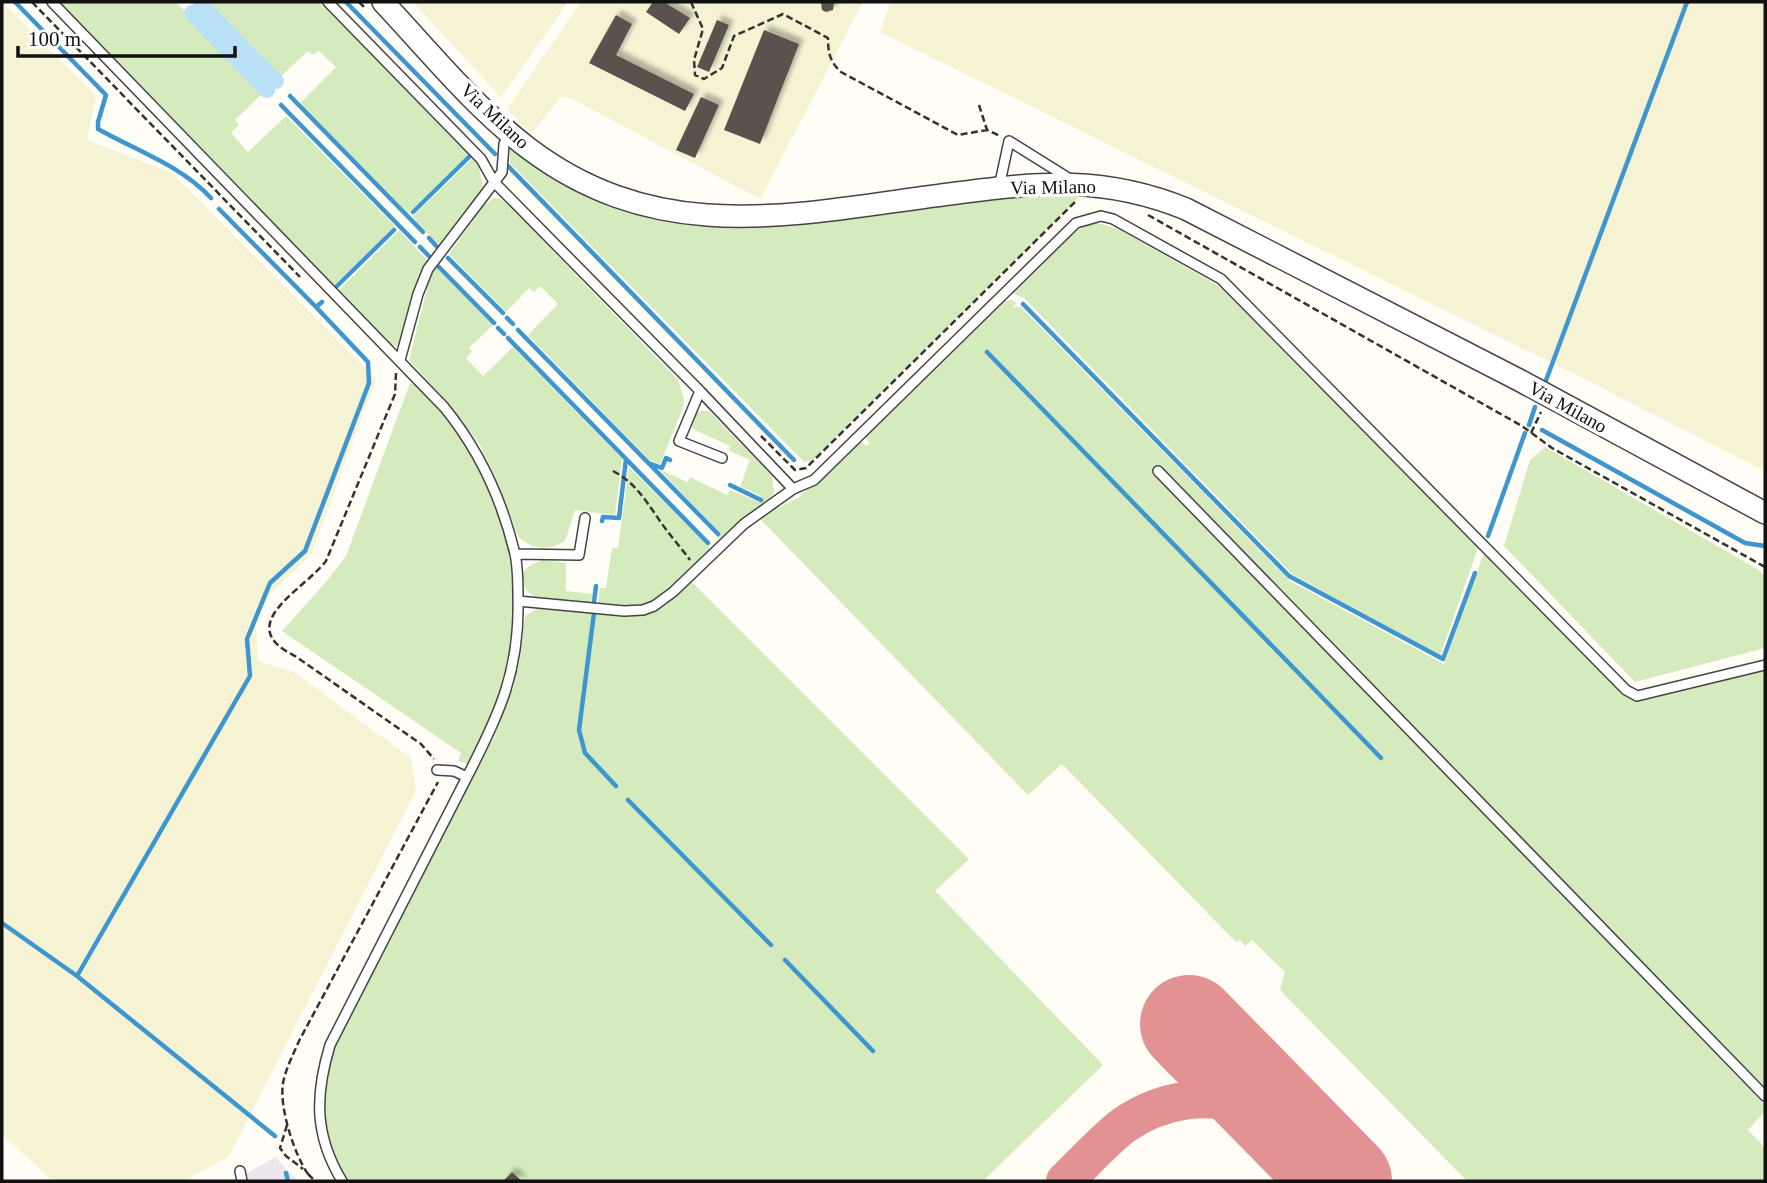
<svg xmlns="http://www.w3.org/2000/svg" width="1767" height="1183" font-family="Georgia,serif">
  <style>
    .industrial { fill: #eee6ef }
    .farmland { fill: #f6f3d4 }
    .green { fill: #d5ebbd }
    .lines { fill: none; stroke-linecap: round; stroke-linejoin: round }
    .stream { stroke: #3f96cf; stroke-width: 4.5 }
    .canal { stroke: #b9e0f7; stroke-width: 16 }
    .taxiway { stroke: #e29292; stroke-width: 38 }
    .runway { stroke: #e29292; stroke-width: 98 }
    .building { fill: #5a524d; filter: url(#shadow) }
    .service-casing { stroke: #444; stroke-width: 12 }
    .tertiary-casing { stroke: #444; stroke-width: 24 }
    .path { stroke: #333; stroke-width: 2.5; stroke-dasharray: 7 3.5; stroke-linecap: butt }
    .service { stroke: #fff; stroke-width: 9 }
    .tertiary { stroke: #fff; stroke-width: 21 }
    .labels { text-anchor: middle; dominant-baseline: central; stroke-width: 7; stroke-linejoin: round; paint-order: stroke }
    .street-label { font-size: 19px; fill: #111; stroke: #fff }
  </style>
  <defs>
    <filter id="shadow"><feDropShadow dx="5" dy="-5" stdDeviation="2" flood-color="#0004"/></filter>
  </defs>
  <rect width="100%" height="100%" fill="#fffdf5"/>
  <!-- industrial -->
  <path class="industrial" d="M275,1157L298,1181H233Z"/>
  <!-- farmland -->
  <path class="farmland" d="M2,2L96,96L87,140L172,173L376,379L312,553L255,609L258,661L294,672L411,758L416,791L229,1156L185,1181H52L2,1134Z
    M413,2H568L501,98Z
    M581,2H863L760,199L571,98L561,97L531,134L507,109Z
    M890,2H1765V471L1572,373L880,32Z"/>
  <!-- green -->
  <path class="green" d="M57,2H176L264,92L235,120L239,125L231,133L248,152L286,116L395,226L334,285Z
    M201,2H322L470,153L407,214L300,103L336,67L319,51L313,55L308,51L277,80Z
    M518,145L666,215L989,195L1078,193L1077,199L813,460L804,462L510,163V149Z
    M474,157L478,163L483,187L441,247L412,217Z
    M494,198L501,199L507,204L678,380L684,399L683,408L660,464L649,460L528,335L558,304L540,286L534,292L529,288L506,312L449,254L483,206Z
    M1090,223L1102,224L1118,229L1219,286L1235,300L1478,548L1440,656L1292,574L1024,298L1012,293L1075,232Z
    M399,230L428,261L418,282L400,345L397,346L392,345L339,290Z
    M436,267L493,325L469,348L472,351L466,358L483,376L513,347L622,459L615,515L575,510L565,541L555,546L543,548L532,546L519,538L497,481L480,445L448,403L409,360L431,273Z
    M1011,300L1017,303L1013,307H1021L1290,581L1444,664L1484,553L1623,694L1631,700L1641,701L1765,670V1090L1160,467L1154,471L1156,477L1765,1105V1115L1763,1114L1748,1130L1765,1148V1181H1467L1280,990L1285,972L1252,940L1245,946L1240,940L1236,942L1062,764L1028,795L758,517L798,498L859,440L866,446L870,443L864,437L1004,301Z
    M410,383L416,384C434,404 452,423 467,445C509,507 525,604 505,676C496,707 482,735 468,764L458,761L461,753L282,631L326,582L346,556Z
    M700,411H709L772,476L774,492L770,499L741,519L720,539L716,537L720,533L659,469L687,482L690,477L727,495L730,490L759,502L762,496L740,487L750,460L729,451L730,446L693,429C690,421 694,416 700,411Z
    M1545,447L1759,570L1765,577V648L1635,682L1504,546L1530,460Z
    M629,467L711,549C692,568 670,600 643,605C628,608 612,605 598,604L600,588H606L612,548H618Z
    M542,560L566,563V591L593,594L591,603L536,597C524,591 523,585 523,572L529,566Z
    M692,582L969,859L935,891L1103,1065L983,1181H522L512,1172L503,1181H348C320,1132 317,1094 337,1042L494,737L513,688L521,654L525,616L540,607L620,614L639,615L653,612L666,605Z"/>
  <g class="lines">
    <!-- stream -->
    <path class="stream" d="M15,2L106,95L98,122V129C137,151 180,165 211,198
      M346,2L495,154
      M290,96L423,232
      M281,105L415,242
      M508,166L794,460
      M219,209L316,307L322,302
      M413,212L470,156
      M429,238L439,249
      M420,247L430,257
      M448,258L503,313
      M439,267L494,323
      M337,286L394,230
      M1023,304L1289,576L1443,659L1475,573
      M507,318L513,324
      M498,328L504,334
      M518,330L718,534
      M508,338L708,543
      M987,352L1381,758
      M1545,383L1687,2
      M1529,425L1535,407
      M1542,430L1745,543L1765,546
      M651,464L662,468L666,458L670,460
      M730,485L761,500
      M602,521L603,517L619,518L626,459
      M1488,536L1525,433
      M594,602L596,586
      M594,613L579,730L585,753L616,786
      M628,800L771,945
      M2,923L77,976L275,1136
      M785,960L873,1051
      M77,976L250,676L247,639L270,583L305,551L369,383L368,362L316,307
      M286,1173L288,1181"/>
    <!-- canal -->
    <path class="canal" d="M201,5L242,47
      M192,13L234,56
      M247,52L276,81
      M238,60L267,90"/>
    <!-- taxiway -->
    <path class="taxiway" d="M1065,1181C1084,1163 1103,1141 1124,1125C1143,1112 1162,1104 1184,1101C1234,1093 1264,1114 1304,1141"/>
    <!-- runway -->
    <path class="runway" d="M1189,1024L1343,1181"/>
  </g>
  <!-- building -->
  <path class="building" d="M653,2H664L690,18L679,34L646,12Z
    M821,2H834L833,10L826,12L822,10Z
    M616,15L632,24L616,55L694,94L685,111L589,63Z
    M717,20L729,25L709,72L697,67Z
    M764,30L799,44L760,144L724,130Z
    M701,97L719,105L695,158L676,150Z
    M512,1172L522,1181H503Z"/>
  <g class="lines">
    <!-- service casing -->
    <g class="service-casing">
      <path id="service" d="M52,2L444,407C480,451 502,499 515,554L579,555L585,518
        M328,2L481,159L494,182L700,391
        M999,187L1009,141L1070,179
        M400,360L418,294L428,269L502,172L504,144L509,134
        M722,458L679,441L700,391L793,489L814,480L1076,223L1101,216L1113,219L1221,279L1626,690L1637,696L1765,665
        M1158,471L1765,1096
        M518,601L624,611L643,610L654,606L673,592L744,524L793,489
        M437,770L454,771L467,777C500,713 520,670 518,597C518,583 518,568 515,554
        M240,1171L242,1181
        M342,1181C314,1135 315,1095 330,1045L467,777"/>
    </g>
    <!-- tertiary casing -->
    <g class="tertiary-casing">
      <path id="tertiary" d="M383,2C429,51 474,107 528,148C664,251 803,212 957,193C1041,182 1105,176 1186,209L1519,380L1765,513"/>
    </g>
    <!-- path -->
    <path class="path" d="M32,2L300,277
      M359,2L366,9
      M691,2L703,29L694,60L695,75L704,79L722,68L734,36L783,14L828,38C828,53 830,62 841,72L958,135L987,130
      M979,105L987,130L1000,136
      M1148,215L1522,426L1552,448L1765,567
      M396,373L395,394L326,561C304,590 231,625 295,656L421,744L434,759
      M1531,433L1541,412
      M761,436L795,470L806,468L1075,202
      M613,471C634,482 643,497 656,515C666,531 679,545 690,560
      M287,1125L280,1148L286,1156L303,1169
      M308,1174C294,1154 279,1107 283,1083C286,1068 293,1055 299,1041L438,782
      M308,1174L315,1181"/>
    <!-- service -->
    <use href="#service" class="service"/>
    <!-- tertiary -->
    <use href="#tertiary" class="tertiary"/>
  </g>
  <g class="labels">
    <!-- street labels -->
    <g class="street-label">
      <text transform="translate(495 116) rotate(43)">Via Milano</text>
      <text transform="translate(1053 187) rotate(-1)">Via Milano</text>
      <text transform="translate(1568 407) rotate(29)">Via Milano</text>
    </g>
  </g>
  <!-- border -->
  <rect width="1767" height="1183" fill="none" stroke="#111111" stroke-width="7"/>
  <!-- scale -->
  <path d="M18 46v10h217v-10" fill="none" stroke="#111111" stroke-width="3.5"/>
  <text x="28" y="46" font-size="21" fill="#111111" stroke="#ffffff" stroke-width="5" paint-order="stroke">100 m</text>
</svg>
